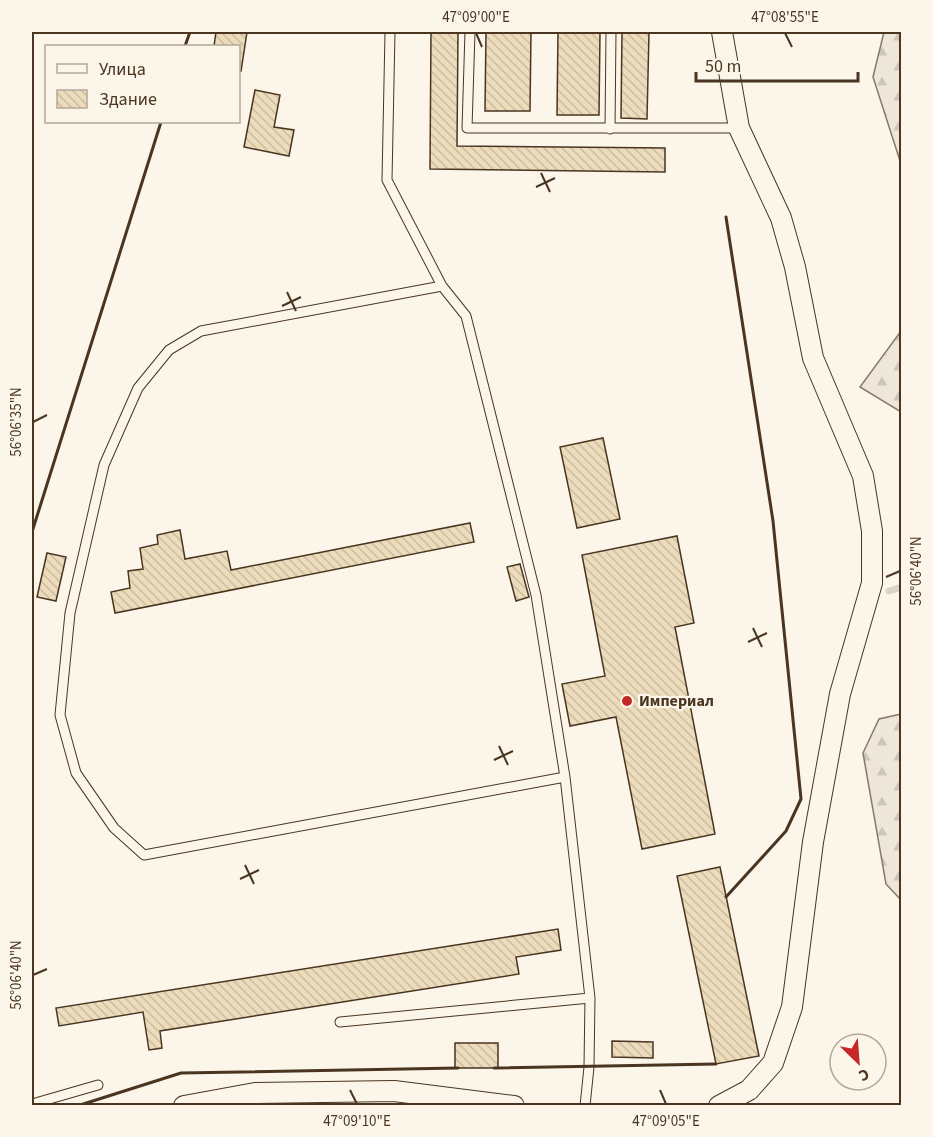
<svg xmlns="http://www.w3.org/2000/svg" width="933" height="1137" font-family="'Source Sans 3',sans-serif">
  <style>
    .forest { fill: url(#forest-firs); stroke: #887966; stroke-width: 1.5 }
    .lines { fill: none; stroke-linecap: round; stroke-linejoin: round }
    .stream { stroke: #dcd4c6; stroke-width: 7 }
    .building { fill: url(#building-back-hatch); stroke: #4a3520; stroke-width: 1.5 }
    .service-casing { stroke: #4a3520; stroke-width: 11 }
    .minor-casing { stroke: #4a3520; stroke-width: 22 }
    .service { stroke: #fbf6e9; stroke-width: 9 }
    .minor { stroke: #fbf6e9; stroke-width: 20 }
    .wall { stroke: #4a3520; stroke-width: 3 }
    .ticks { fill: none; stroke: #4a3520; stroke-width: 2 }
    .poi-dot { fill: #c62828; stroke: #fbf6e9; stroke-width: 2 }
    .labels { text-anchor: middle; dominant-baseline: central; stroke-width: 4.5; stroke-linejoin: round; paint-order: stroke }
    .poi-label { font-size: 16px; font-weight: bold; fill: #4a3520; stroke: #fbf6e9; text-anchor: start }
    .neatline { fill: none; stroke: #4a3520; stroke-width: 2 }
    .ticks-label { font-size: 15px; text-anchor: middle; fill: #4a3520 }
  </style>
  <defs>
    <pattern id="forest-firs" width="22" height="20" patternUnits="userSpaceOnUse" patternTransform="scale(1.5)"><rect width="22" height="20" fill="#ede6d9"/><path d="M5 1l3.5 6h-7zM16 11l3.5 6h-7z" fill="#cdc6ba"/></pattern>
    <pattern id="building-back-hatch" width="6" height="6" patternUnits="userSpaceOnUse" patternTransform="scale(1.5)"><rect width="6" height="6" fill="#ecdcbc"/><path d="M-1 5l2 2M0 0l6 6M5-1l2 2" fill="none" stroke="#ccbda1"/></pattern>
  </defs>
  <rect width="100%" height="100%" fill="#fbf6e9"/>
  <!-- forest -->
  <path class="forest" d="M884,32H901V164L873,77Z
    M901,331V412L860,387Z
    M901,714H902L901,900L886,884L863,753L879,719Z"/>
  <g class="lines">
    <!-- stream -->
    <path class="stream" d="M889,591L902,587"/>
  </g>
  <!-- building -->
  <path class="building" d="M216,32H247L241,71L238,70V46H214Z
    M431,32H458L457,146L665,148V172L430,169Z
    M486,32H531L530,111H485Z
    M558,32H600L599,115H557Z
    M622,32H649L647,119L621,118Z
    M255,90L280,95L274,127L294,130L289,156L244,147Z
    M603,438L620,519L577,528L560,447Z
    M470,523L474,542L115,613L111,592L130,588L128,571L143,569L140,548L158,544L157,535L180,530L185,559L227,551L231,570Z
    M677,536L694,623L675,627L715,834L642,849L616,717L570,726L562,684L605,676L582,555Z
    M47,553L66,557L56,601L37,597Z
    M520,564L529,597L516,601L507,567Z
    M720,867L759,1056L716,1064L677,876Z
    M558,929L561,950L516,957L519,974L160,1031L162,1048L149,1050L143,1012L59,1026L56,1008Z
    M612,1041L653,1042V1058L612,1057Z
    M455,1043H498V1068H455Z"/>
  <g class="lines">
    <!-- service casing -->
    <g class="service-casing">
      <path id="service" d="M390,32L387,180L442,286L466,316L536,595L565,777L590,998L589,1067L585,1106
        M470,32L467,128H739
        M610,129L611,32
        M442,286L201,331L169,350L138,388L104,465L70,613L60,715L76,773L114,828L144,855L565,777
        M340,1022L590,998
        M32,1104L98,1085"/>
    </g>
    <!-- minor casing -->
    <g class="minor-casing">
      <path id="minor" d="M184,1106L255,1093L394,1091L514,1106
        M719,1106L749,1090L773,1063L792,1007L813,842L840,694L872,583V531L863,476L813,358L795,267L781,218L739,128L722,32"/>
    </g>
    <!-- service -->
    <use href="#service" class="service"/>
    <!-- minor -->
    <use href="#minor" class="minor"/>
    <!-- wall -->
    <path class="wall" d="M185,46L190,32
      M726,217L773,521L801,799L786,831L726,897
      M32,532L161,122
      M494,1068L716,1064
      M77,1106L181,1073L458,1068"/>
  </g>
  <!-- ticks -->
  <path class="ticks" d="M476,33L482,47M785,33L792,47M541,173L550,192M536,187L555,178M287,292L296,311M282,306L301,297M33,422L47,415M886,577L900,571M753,628L762,647M748,642L767,633M499,746L508,765M494,760L513,751M245,865L254,884M240,879L259,870M33,975L47,969M350,1090L357,1104M660,1090L666,1104"/>
  <!-- markers -->
  <circle class="poi-dot" cx="627" cy="701" r="6"/>
  <g class="labels">
    <!-- poi labels -->
    <g class="poi-label">
      <text x="639" y="701">Империал</text>
    </g>
  </g>
  <!-- border -->
  <rect width="933" height="1137" fill="none" stroke="#fbf6e9" stroke-width="66"/>
  <!-- legend -->
  <rect x="45" y="45" width="195" height="78" fill="#fbf6e9" stroke="#b4a999" stroke-width="1.5"/>
  <rect x="57" y="64" width="30" height="9" fill="#fbf6e9" stroke="#b4a999" stroke-width="1.5"/>
  <text x="99" y="75" font-size="18" fill="#4a3520">Улица</text>
  <rect x="57" y="90" width="30" height="18" fill="url(#building-back-hatch)" stroke="#b4a999" stroke-width="1.5"/>
  <text x="99" y="105" font-size="18" fill="#4a3520">Здание</text>
  <!-- north arrow -->
  <g transform="translate(858 1062) rotate(155)"><circle r="28" fill="#fbf6e9" stroke="#b4a999" stroke-width="1.5"/>
  <path d="M0-4.5L10 22L0 15L-10 22Z" fill="#c62828"/>
  <text y="-9" font-size="16" font-weight="bold" text-anchor="middle" fill="#4a3520">С</text>
  </g>
  <!-- scale -->
  <path d="M696 72v9h162v-9" fill="none" stroke="#4a3520" stroke-width="3"/>
  <text x="705" y="72" font-size="18" fill="#4a3520" stroke="#fbf6e9" stroke-width="4.5" paint-order="stroke">50 m</text>
  <rect x="33" y="33" width="867" height="1071" class="neatline"/>
  <g class="ticks-label">
    <text x="476" y="22">47°09'00"E</text>
    <text x="785" y="22">47°08'55"E</text>
    <text transform="translate(16 422) rotate(-90)" y="5">56°06'35"N</text>
    <text transform="translate(916 571) rotate(-90)" y="5">56°06'40"N</text>
    <text transform="translate(16 975) rotate(-90)" y="5">56°06'40"N</text>
    <text x="357" y="1126">47°09'10"E</text>
    <text x="666" y="1126">47°09'05"E</text>
  </g>
</svg>
